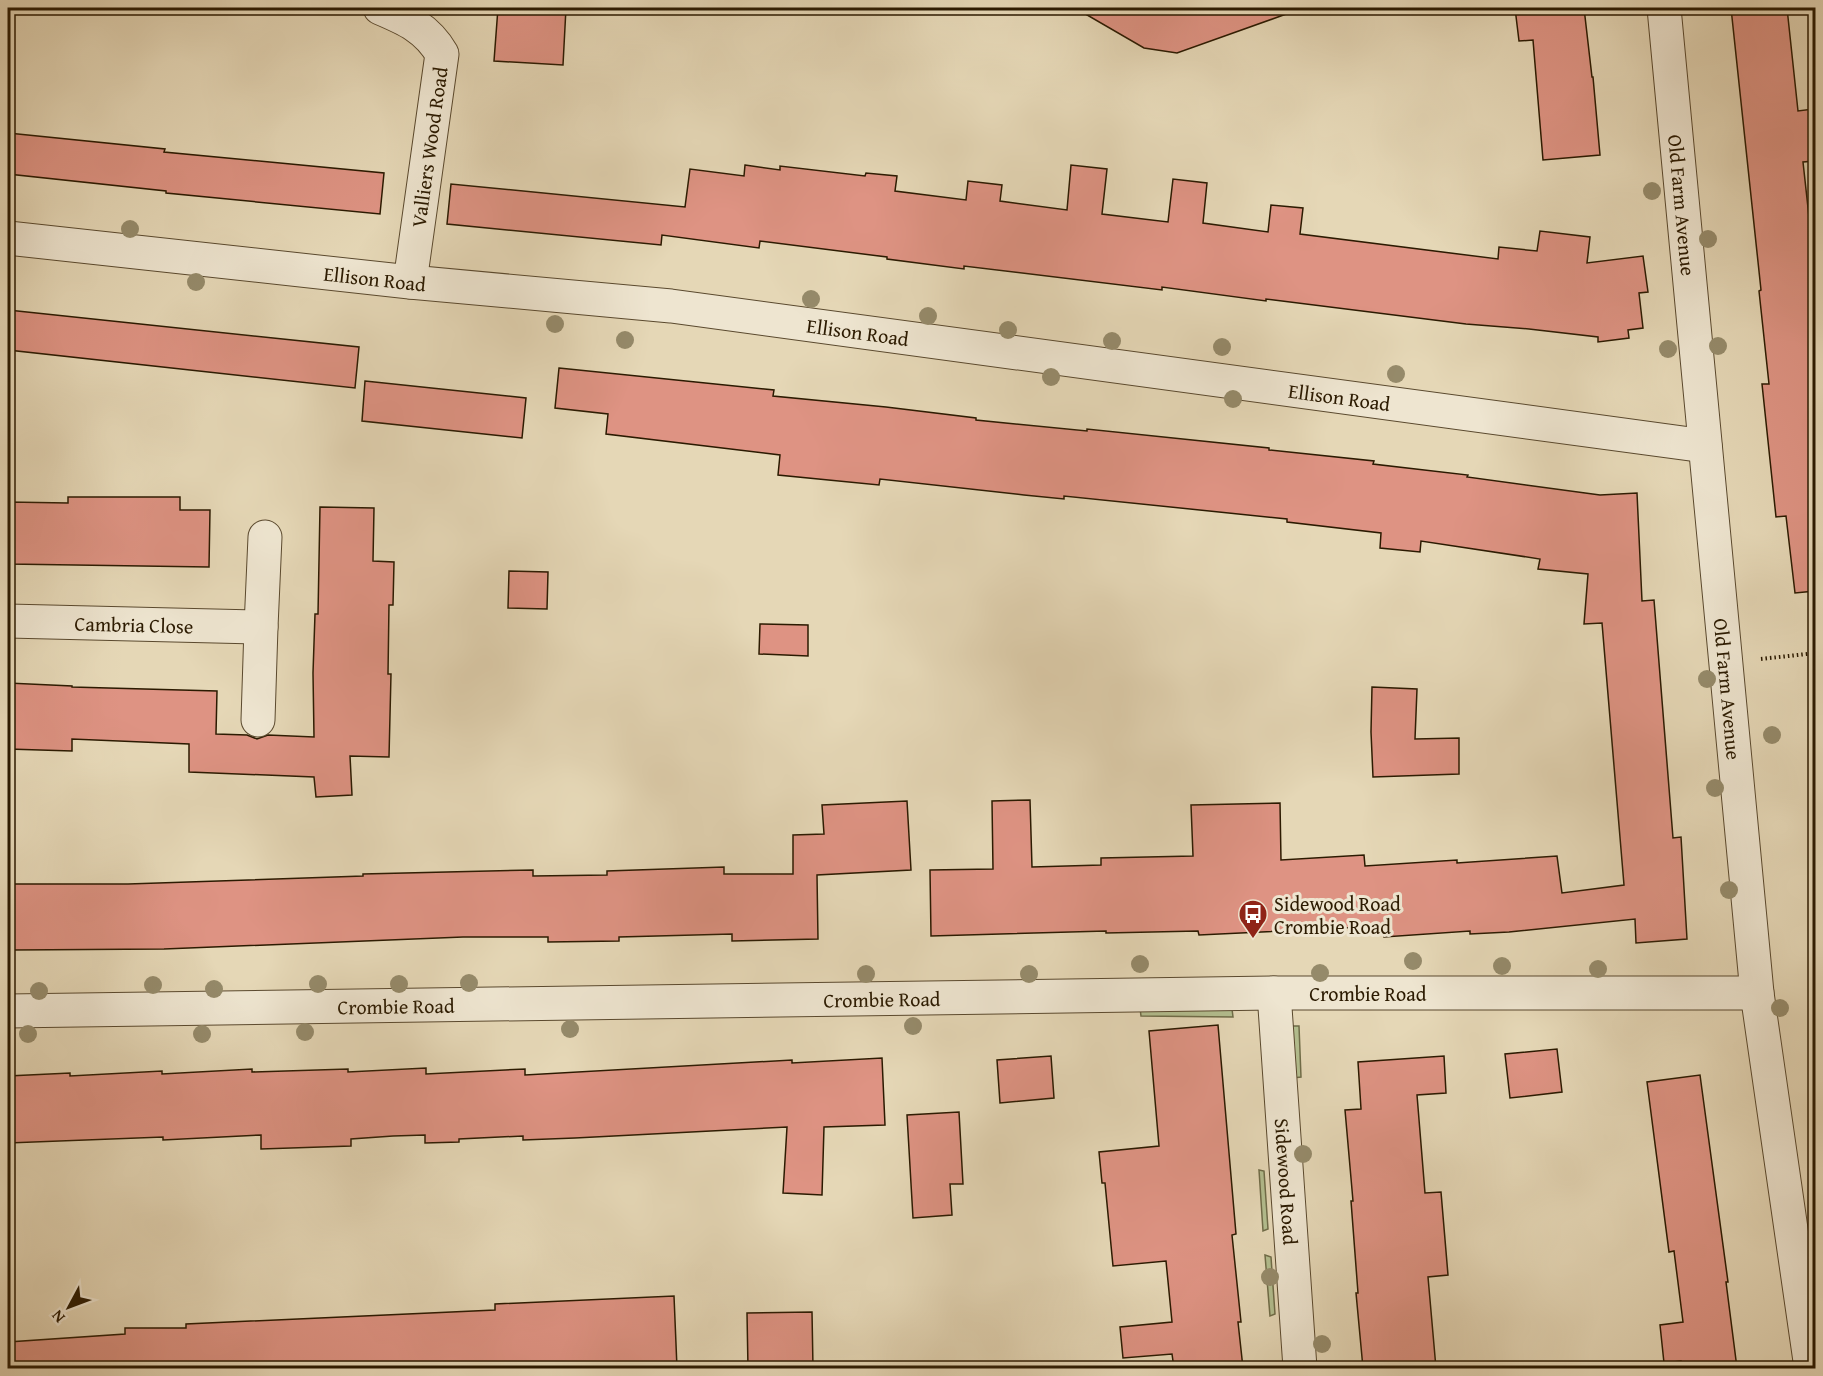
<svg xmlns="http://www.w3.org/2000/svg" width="1823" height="1376" font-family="'Gentium Book Plus',serif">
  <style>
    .green { fill: #b3be8f; stroke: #6f6c48; stroke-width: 1.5 }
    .building { fill: #de9383; stroke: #2b1a01; stroke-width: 1.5 }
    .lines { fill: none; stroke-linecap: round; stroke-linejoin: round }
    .minor-casing { stroke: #5a492e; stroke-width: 35 }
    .path { stroke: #2b1a01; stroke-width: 4; stroke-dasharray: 1.5 3; stroke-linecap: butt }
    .minor { stroke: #eee5d0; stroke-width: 33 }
    .tree { fill: #958a6a }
    .labels { text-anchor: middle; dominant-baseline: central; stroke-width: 6; stroke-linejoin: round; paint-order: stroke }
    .street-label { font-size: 20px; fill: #2b1a01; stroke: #eee5d0 }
    .poi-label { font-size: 20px; fill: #2b1a01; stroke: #eee5d0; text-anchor: start }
  </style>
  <rect width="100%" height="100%" fill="#e5d7b6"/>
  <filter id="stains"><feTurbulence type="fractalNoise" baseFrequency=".00333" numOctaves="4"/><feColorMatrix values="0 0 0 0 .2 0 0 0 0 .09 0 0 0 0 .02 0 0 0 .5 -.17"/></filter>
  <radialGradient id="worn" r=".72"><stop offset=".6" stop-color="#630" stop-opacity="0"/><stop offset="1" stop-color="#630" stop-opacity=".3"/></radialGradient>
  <!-- green -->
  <path class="green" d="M1140,1008L1232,1009L1233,1017L1141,1016Z
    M1290,1026H1299L1301,1077L1293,1078Z
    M1259,1170L1264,1171L1268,1229L1263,1231Z
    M1265,1255L1271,1257L1275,1314L1270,1316Z"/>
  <!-- building -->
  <path class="building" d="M498,8H566L563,65L494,61Z
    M1075,8H1292V12L1177,53L1144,48Z
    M1515,8H1584L1592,77H1593L1600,155L1543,160L1533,40L1519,41Z
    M1731,8H1787L1798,111L1813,109L1815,161L1803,162L1810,226L1815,225V591L1795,593L1786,516L1776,517L1762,384H1769L1759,291L1761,290Z
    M8,133L165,149L164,152L384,173L380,214L166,193V191L8,174Z
    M745,165L780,170V166L865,176L866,173L897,176L895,191L966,200L968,181L1002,185L1000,201L1067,210L1071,165L1107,169L1102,214L1168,222L1173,179L1207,183L1203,223L1268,232L1271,205L1303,208L1300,234L1498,259L1499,247L1537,251L1540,231L1590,237L1587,263L1643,256L1648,292L1639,293L1643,328L1628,330L1629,338L1598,342V337L1529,329L1466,324L1266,299V301L1162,287V290L964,266V269L887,259V257L760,241L759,248L662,235L661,245L447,224L451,184L685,207L690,169L744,176Z
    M8,310L359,347L355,388L8,350Z
    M559,368L774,390L773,396L886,407L976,418V420L1087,431V429L1269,448V450L1374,461L1373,464L1468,475L1467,477L1600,495L1637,493L1642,601L1654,600L1673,838L1681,837L1687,939L1636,943L1635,919L1509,932L1470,934V931L1384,937L1383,926L1199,935L1198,931L1106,933V931L931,936L930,870L993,869L992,801L1030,800L1032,867L1101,865V858L1193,856L1191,805L1280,803L1281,860L1364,855L1365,866L1457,860V863L1557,856L1562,893L1624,885L1602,623L1584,624L1588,574L1538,569L1540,559L1421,541L1420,552L1380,548L1381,533L1287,522V519L1064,496V499L1024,495L880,479L879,485L778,475L780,455L606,434L608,414L555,408Z
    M365,381L526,398L522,438L362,421Z
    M68,497H180V510H210L209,567L8,564V502L68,503Z
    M320,507L374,508L373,561L394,562L393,605H389L388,674H391L389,757L350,756L352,795L316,797L314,777L189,772V744L72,739V751L8,749V683L72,686V687L217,691L216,734L247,735L257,739L268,735L314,737L313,673L315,614H318Z
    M509,571L548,572L547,609L508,608Z
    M760,624L808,625V656L759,654Z
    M1372,687L1417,689L1415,739L1459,738V774L1373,777L1371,732Z
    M907,801L911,870L817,875L818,939L732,941V934L619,937V941L548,942V937H463L164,949L12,950L11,884H128L363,876V874L533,870V876L607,875V871L724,867V874H793V835L824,834L822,805Z
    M1218,1025L1236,1234L1232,1235L1241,1322H1238L1243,1368H1174L1172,1354L1123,1358L1120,1327L1172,1322L1166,1261L1113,1266L1105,1183H1102L1099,1152L1159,1146L1149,1031Z
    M1557,1049L1562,1092L1510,1098L1505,1054Z
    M1051,1056L1054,1098L1000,1103L997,1060Z
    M1444,1056L1446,1093L1417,1095L1425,1193L1441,1192L1448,1275L1428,1277L1436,1368H1363L1356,1293H1358L1351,1201H1353L1345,1110L1361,1109L1358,1062Z
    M882,1058L885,1125L824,1127L822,1195L783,1193L787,1127L575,1138L523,1140V1136L459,1139V1142L425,1143V1135L393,1136L351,1139V1146L261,1149V1135L163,1140V1137L8,1143V1076L70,1073V1076L162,1071V1074L252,1069V1072L348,1069V1072L426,1068V1074L525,1069V1075L792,1060V1063Z
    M1700,1075L1728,1282H1726L1737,1368H1682L1681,1361L1664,1363L1660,1325L1683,1322L1674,1251L1669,1252L1647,1082Z
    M959,1112L963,1184H950L952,1215L913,1218L907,1115Z
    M674,1296L677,1368H8V1342L125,1334V1328H186V1324L495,1310V1304Z
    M812,1312L813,1368H748L747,1313Z"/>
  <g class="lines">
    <!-- minor casing -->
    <g class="minor-casing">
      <g id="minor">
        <path d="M380,8C406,19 427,28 442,54L410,282"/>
        <path id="s1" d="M1664,8L1757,993L1811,1368"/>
        <path id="s2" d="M8,238L410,282L671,306L1705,446"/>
        <path id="s3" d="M8,621L261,627L265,537"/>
        <path d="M258,720L261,627"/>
        <path id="s4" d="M1274,993L1300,1368"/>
        <path id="s5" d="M8,1011L1274,993H1757"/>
      </g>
    </g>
    <!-- path -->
    <path class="path" d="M1761,659L1816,653"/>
    <!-- minor -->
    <use href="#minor" class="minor"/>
  </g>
  <!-- trees -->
  <g class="tree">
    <circle cx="1652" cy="191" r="9"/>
    <circle cx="130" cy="229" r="9"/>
    <circle cx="1708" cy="239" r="9"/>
    <circle cx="196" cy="282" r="9"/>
    <circle cx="811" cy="299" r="9"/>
    <circle cx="928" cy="316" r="9"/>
    <circle cx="555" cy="324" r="9"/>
    <circle cx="1008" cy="330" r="9"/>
    <circle cx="625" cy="340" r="9"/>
    <circle cx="1112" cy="341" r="9"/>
    <circle cx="1718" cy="346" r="9"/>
    <circle cx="1222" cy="347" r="9"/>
    <circle cx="1668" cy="349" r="9"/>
    <circle cx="1396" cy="374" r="9"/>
    <circle cx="1051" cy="377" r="9"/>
    <circle cx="1233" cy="399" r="9"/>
    <circle cx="1707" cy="679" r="9"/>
    <circle cx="1772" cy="735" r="9"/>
    <circle cx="1715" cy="788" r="9"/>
    <circle cx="1729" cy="890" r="9"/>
    <circle cx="1413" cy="961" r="9"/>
    <circle cx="1140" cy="964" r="9"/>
    <circle cx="1502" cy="966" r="9"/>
    <circle cx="1598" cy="969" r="9"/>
    <circle cx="1320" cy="973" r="9"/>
    <circle cx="866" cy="974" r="9"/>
    <circle cx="1029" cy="974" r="9"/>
    <circle cx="469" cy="983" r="9"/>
    <circle cx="318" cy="984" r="9"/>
    <circle cx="399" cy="984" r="9"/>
    <circle cx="153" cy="985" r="9"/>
    <circle cx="214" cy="989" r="9"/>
    <circle cx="39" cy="991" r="9"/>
    <circle cx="1780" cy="1008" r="9"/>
    <circle cx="913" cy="1026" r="9"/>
    <circle cx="570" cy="1029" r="9"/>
    <circle cx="305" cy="1032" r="9"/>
    <circle cx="28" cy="1034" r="9"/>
    <circle cx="202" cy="1034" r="9"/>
    <circle cx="1303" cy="1154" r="9"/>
    <circle cx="1270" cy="1277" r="9"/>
    <circle cx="1322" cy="1344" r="9"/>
  </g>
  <!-- icons -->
  <defs>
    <g id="bus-pin" transform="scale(1.5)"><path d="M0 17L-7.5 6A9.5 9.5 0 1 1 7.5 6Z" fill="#8f2418" stroke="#eee5d0"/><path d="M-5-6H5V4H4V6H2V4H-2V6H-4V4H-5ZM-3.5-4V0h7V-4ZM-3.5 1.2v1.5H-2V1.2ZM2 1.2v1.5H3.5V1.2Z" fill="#fff"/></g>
  </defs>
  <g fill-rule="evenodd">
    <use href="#bus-pin" x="1253" y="914"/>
  </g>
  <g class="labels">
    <!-- street labels -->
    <g class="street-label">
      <text transform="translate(429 147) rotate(-82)">Valliers Wood Road</text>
      <text stroke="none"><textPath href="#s1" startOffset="198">Old Farm Avenue</textPath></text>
      <text stroke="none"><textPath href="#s2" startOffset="369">Ellison Road</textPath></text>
      <text stroke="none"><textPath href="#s2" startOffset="855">Ellison Road</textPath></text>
      <text stroke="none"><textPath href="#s2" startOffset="1341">Ellison Road</textPath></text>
      <text stroke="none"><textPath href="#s3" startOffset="126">Cambria Close</textPath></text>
      <text stroke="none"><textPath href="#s1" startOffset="684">Old Farm Avenue</textPath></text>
      <text stroke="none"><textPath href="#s5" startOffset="1360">Crombie Road</textPath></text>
      <text stroke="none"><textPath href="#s5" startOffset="874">Crombie Road</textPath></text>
      <text stroke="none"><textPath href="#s5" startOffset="388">Crombie Road</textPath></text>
      <text stroke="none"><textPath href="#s4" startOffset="189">Sidewood Road</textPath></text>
    </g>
    <!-- poi labels -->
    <g class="poi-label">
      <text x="1274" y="903">Sidewood Road<tspan x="1274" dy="23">Crombie Road</tspan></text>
    </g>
  </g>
  <!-- margin -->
  <rect width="1823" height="1376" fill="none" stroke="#e5d7b6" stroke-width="30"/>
  <rect x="9" y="9" width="1805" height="1358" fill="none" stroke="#2b1a01" stroke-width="3"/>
  <rect x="15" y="15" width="1793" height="1346" fill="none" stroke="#2b1a01" stroke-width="1.5"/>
  <!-- north arrow -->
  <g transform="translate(69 1307) rotate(229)" stroke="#eee5d0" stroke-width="4.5" paint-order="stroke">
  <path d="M0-4.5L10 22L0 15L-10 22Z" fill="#2b1a01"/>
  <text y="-9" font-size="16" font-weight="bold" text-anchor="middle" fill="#2b1a01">N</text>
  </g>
  <rect width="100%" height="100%" filter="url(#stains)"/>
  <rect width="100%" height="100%" fill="url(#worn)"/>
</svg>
